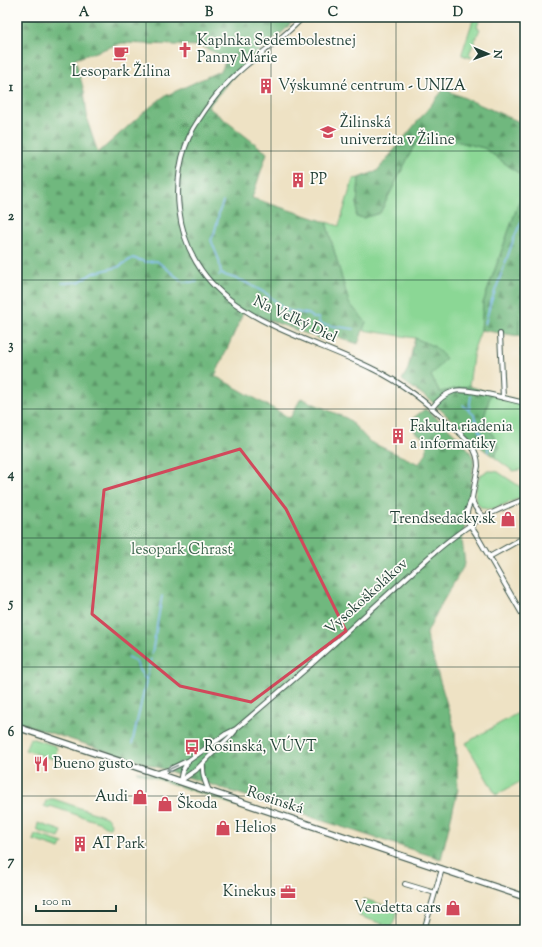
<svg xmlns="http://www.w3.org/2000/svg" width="542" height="947" font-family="'Sorts Mill Goudy',serif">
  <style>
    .green { fill: #8bd795; stroke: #558a64 }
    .forest { fill: url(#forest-firs); stroke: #487a59; fill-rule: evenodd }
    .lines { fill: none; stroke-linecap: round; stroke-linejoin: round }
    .stream { stroke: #83bdf4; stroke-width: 1.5 }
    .minor-casing { stroke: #3e564a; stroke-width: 6 }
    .tertiary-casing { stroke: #3e564a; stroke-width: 8 }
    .minor { stroke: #fff; stroke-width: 4 }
    .tertiary { stroke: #fff; stroke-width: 5.5 }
    .oneway { stroke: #8f9e9a }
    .marked { fill: none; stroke: #d1495b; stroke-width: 3; stroke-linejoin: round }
    .grid { fill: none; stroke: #1f3d34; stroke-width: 1; stroke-opacity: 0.55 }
    .labels { text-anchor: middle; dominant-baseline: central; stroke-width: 3.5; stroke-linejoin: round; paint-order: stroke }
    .poi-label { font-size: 15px; fill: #1f3d34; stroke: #fdfcf7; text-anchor: start }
    .street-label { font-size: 15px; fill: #1f3d34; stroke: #fdfcf7 }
    .park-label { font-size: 15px; fill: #3a644c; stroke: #fdfcf7 }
    .neatline { fill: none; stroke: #1f3d34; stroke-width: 1.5 }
    .grid-label { font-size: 13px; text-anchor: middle; font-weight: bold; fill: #1f3d34 }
  </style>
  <defs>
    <pattern id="forest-firs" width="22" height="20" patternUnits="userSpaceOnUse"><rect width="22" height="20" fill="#70b87e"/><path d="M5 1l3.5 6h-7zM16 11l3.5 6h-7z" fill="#5b9768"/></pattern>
  </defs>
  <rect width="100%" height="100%" fill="#fdfcf7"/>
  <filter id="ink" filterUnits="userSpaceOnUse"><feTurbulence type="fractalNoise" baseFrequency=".025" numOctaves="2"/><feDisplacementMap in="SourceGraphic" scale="8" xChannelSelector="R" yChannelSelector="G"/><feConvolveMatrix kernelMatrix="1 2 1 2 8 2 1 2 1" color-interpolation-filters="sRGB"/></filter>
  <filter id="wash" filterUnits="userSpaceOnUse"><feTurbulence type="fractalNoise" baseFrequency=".012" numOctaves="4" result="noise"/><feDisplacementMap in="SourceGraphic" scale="16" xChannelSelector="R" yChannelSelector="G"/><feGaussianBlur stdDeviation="0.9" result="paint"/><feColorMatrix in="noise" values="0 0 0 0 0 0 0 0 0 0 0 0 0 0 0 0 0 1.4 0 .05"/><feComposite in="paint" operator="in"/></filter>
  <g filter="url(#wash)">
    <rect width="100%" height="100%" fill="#eee2c4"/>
    <!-- green -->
    <path class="green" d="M474,17L480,19L477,27L480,29L469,54L472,56L471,58L462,55V53Z
      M439,137L484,148L525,178V185L483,303L481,330L474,349L469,386L440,392L431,376L435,347L415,338L363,330L365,322L349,303L326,222L339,226L353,179L359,178L356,217L380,213L415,144Z
      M525,285V337L519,336V322Z
      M491,393L525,404V469L513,471L494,457L499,448L484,417Z
      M488,471H494L498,472L525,490V496L493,509C470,511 474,490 480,475Z
      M523,710L525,713V779L496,795L466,743Z
      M30,738L56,746L57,749L55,758L53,759L25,750Z
      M137,772H142L234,803L237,806Z
      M50,799H54L106,817L111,823L110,828L101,824V823L50,806L49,808L44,806L46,801Z
      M38,823L62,831L59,838L38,831L37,828Z
      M35,835H38L63,843L60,849L33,840Z
      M364,899L398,910L392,927L359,916Z"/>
    <!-- forest -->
    <path class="forest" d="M17,17H297L283,32L247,60L208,107L267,153L252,198L326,222L349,303L366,322L363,330L358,344L333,335L329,342L244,311L215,376L290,418L301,398L348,419L370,442L419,464L427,452L426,439L415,432L412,419L425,409C440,421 467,441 474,460L466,520L462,540L465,564L439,608L426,635L455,731L458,789L441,859L17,722ZM122,43L201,46L226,58L222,70L163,97L143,113L98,153L88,123L84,91L75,59Z
      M444,89L522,123L525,135V178L484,148L439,137L415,144L380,213L364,218L356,217L359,178L377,171Z
      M525,185V285L519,322V336L481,330L483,303Z
      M415,338L435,347L446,358L431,376L440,392L469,386L491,393L484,417L499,448L494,457L483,449L430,400L402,380L408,369Z"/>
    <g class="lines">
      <!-- stream -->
      <path class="stream" d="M221,273L219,260L211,240L214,234L218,219L219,212L223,202
        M219,275L221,274L243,281L267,294L283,308L290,311L309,314L312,318H318L320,324L333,326L354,329
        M62,283L79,282L93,273L118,267L133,258L146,262L157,261L183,282H197
        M485,324L490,305L516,233L525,215
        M463,405L474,415L479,431L488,446V452
        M469,410L471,396
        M152,653L162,596
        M128,657L136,661L139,670L146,680
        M132,744L151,659"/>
    </g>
  </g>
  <g filter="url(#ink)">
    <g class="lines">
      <!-- minor casing -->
      <g class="minor-casing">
        <path id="minor" d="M303,17C285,37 263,51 243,68C223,85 206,107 193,129C180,153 176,183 179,209C191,315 295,330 373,369C403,383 428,404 452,426C465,438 478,447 478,466L472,498L468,508L466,517L468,522L476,534L525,619
          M500,334L503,398
          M524,342L525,368
          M432,408C438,400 445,394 454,391C467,387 510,400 525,403
          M472,498C473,507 478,511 484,517
          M489,557L525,537
          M203,763C202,774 205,782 209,791
          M157,773L168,770L187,761
          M180,781L182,772L188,761L226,734L236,729L307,668L428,558C444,544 460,531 477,521C492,512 509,505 525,499
          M180,781L196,770L215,751L230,737L235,731
          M405,884L435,893
          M424,930L442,869"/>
      </g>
      <!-- tertiary casing -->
      <g class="tertiary-casing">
        <path id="tertiary" d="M17,727L525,897"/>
      </g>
      <!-- minor -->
      <use href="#minor" class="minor"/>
      <!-- tertiary -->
      <use href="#tertiary" class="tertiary"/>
    </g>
    <!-- one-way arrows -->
    <defs><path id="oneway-shaft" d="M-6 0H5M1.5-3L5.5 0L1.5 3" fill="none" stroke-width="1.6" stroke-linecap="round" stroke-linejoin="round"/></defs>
    <use class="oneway" href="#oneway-shaft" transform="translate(172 768) rotate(156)"/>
  </g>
  <!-- marked area -->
  <path class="marked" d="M240,449L286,509L346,631L251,702L180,686L92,614L104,490Z"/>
  <!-- grid -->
  <path class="grid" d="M146,17V930M271,17V930M396,17V930M17,151H525M17,280H525M17,409H525M17,538H525M17,667H525M17,796H525"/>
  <!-- icons -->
  <defs>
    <g id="church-bare" transform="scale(1.2)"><path d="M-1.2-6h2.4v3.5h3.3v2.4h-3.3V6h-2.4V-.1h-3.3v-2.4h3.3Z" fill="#d1495b" stroke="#fdfcf7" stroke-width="2.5" paint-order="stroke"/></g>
    <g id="cafe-bare" transform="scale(1.2)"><path d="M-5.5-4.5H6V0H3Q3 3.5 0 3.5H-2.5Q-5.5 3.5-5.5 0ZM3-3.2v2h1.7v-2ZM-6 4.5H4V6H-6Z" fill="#d1495b" stroke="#fdfcf7" stroke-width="2.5" paint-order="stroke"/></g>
    <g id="building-bare" transform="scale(1.2)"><path d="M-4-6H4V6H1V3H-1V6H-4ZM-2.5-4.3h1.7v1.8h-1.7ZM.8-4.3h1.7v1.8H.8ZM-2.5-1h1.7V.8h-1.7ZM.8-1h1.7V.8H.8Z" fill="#d1495b" stroke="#fdfcf7" stroke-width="2.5" paint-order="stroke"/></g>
    <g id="university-bare" transform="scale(1.2)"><path d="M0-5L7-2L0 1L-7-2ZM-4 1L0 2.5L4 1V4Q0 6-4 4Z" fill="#d1495b" stroke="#fdfcf7" stroke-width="2.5" paint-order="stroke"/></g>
    <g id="shop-bare" transform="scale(1.2)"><path d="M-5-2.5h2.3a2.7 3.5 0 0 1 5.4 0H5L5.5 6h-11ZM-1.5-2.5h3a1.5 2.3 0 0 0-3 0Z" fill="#d1495b" stroke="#fdfcf7" stroke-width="2.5" paint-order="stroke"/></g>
    <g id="bus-bare" transform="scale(1.2)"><path d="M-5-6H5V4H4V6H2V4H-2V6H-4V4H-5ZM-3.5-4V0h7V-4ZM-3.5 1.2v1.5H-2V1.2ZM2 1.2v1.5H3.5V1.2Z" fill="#d1495b" stroke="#fdfcf7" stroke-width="2.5" paint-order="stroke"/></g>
    <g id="restaurant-bare" transform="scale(1.2)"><path d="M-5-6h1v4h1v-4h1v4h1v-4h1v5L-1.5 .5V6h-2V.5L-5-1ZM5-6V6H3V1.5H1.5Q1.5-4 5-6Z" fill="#d1495b" stroke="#fdfcf7" stroke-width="2.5" paint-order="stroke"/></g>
    <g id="office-bare" transform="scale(1.2)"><path d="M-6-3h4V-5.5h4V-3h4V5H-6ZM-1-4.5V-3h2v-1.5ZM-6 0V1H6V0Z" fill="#d1495b" stroke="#fdfcf7" stroke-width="2.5" paint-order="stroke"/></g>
  </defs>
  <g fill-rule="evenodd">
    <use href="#church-bare" x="185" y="50"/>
    <use href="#cafe-bare" x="121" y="53"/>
    <use href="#building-bare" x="266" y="86"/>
    <use href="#university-bare" x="328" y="132"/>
    <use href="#building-bare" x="298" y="180"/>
    <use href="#building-bare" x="398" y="436"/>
    <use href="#shop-bare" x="508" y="519"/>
    <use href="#bus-bare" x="192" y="747"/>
    <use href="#restaurant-bare" x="41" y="764"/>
    <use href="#shop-bare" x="140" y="797"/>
    <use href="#shop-bare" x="165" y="804"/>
    <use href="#shop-bare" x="223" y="828"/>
    <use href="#building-bare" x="80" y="844"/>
    <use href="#office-bare" x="288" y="892"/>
    <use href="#shop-bare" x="453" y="908"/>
  </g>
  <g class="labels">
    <!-- poi labels -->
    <g class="poi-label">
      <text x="197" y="41">Kaplnka Sedembolestnej<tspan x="197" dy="17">Panny Márie</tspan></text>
      <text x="121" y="72" text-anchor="middle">Lesopark Žilina</text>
      <text x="278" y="86">Výskumné centrum - UNIZA</text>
      <text x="340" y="123">Žilinská<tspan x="340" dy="17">univerzita v Žiline</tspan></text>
      <text x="310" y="180">PP</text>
      <text x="410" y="427">Fakulta riadenia<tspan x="410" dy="17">a informatiky</tspan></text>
      <text x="496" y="519" text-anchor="end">Trendsedacky.sk</text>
      <text x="204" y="747">Rosinská, VÚVT</text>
      <text x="53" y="764">Bueno gusto</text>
      <text x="128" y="797" text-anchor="end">Audi</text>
      <text x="177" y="804">Škoda</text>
      <text x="235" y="828">Helios</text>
      <text x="92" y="844">AT Park</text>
      <text x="276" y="892" text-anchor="end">Kinekus</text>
      <text x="441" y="908" text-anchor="end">Vendetta cars</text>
    </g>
    <!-- street labels -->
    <g class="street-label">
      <text transform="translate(295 320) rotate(25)">Na Veľký Diel</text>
      <text transform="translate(367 597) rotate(-42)">Vysokoškolákov</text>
      <text transform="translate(275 801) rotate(18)">Rosinská</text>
    </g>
    <!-- park labels -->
    <g class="park-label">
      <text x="182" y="550">lesopark Chrasť</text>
    </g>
  </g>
  <!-- margin -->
  <rect width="542" height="947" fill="none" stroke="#fdfcf7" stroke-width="44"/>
  <!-- north arrow -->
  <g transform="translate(488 54) rotate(92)" stroke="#fdfcf7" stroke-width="3" paint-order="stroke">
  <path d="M0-3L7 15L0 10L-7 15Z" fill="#1f3d34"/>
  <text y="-6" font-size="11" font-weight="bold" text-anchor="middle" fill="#1f3d34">N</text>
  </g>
  <!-- scale -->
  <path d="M36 905v6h80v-6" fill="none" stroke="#1f3d34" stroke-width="2"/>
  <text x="42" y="905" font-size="12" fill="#1f3d34" stroke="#fdfcf7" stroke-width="3" paint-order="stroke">100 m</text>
  <rect x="22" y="22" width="498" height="903" class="neatline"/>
  <g class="grid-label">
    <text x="84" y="16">A</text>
    <text x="209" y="16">B</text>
    <text x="333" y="16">C</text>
    <text x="458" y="16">D</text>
    <text x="11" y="91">1</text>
    <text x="11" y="220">2</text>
    <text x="11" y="349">3</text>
    <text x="11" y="478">4</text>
    <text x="11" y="607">5</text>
    <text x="11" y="736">6</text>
    <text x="11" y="865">7</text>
  </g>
</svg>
